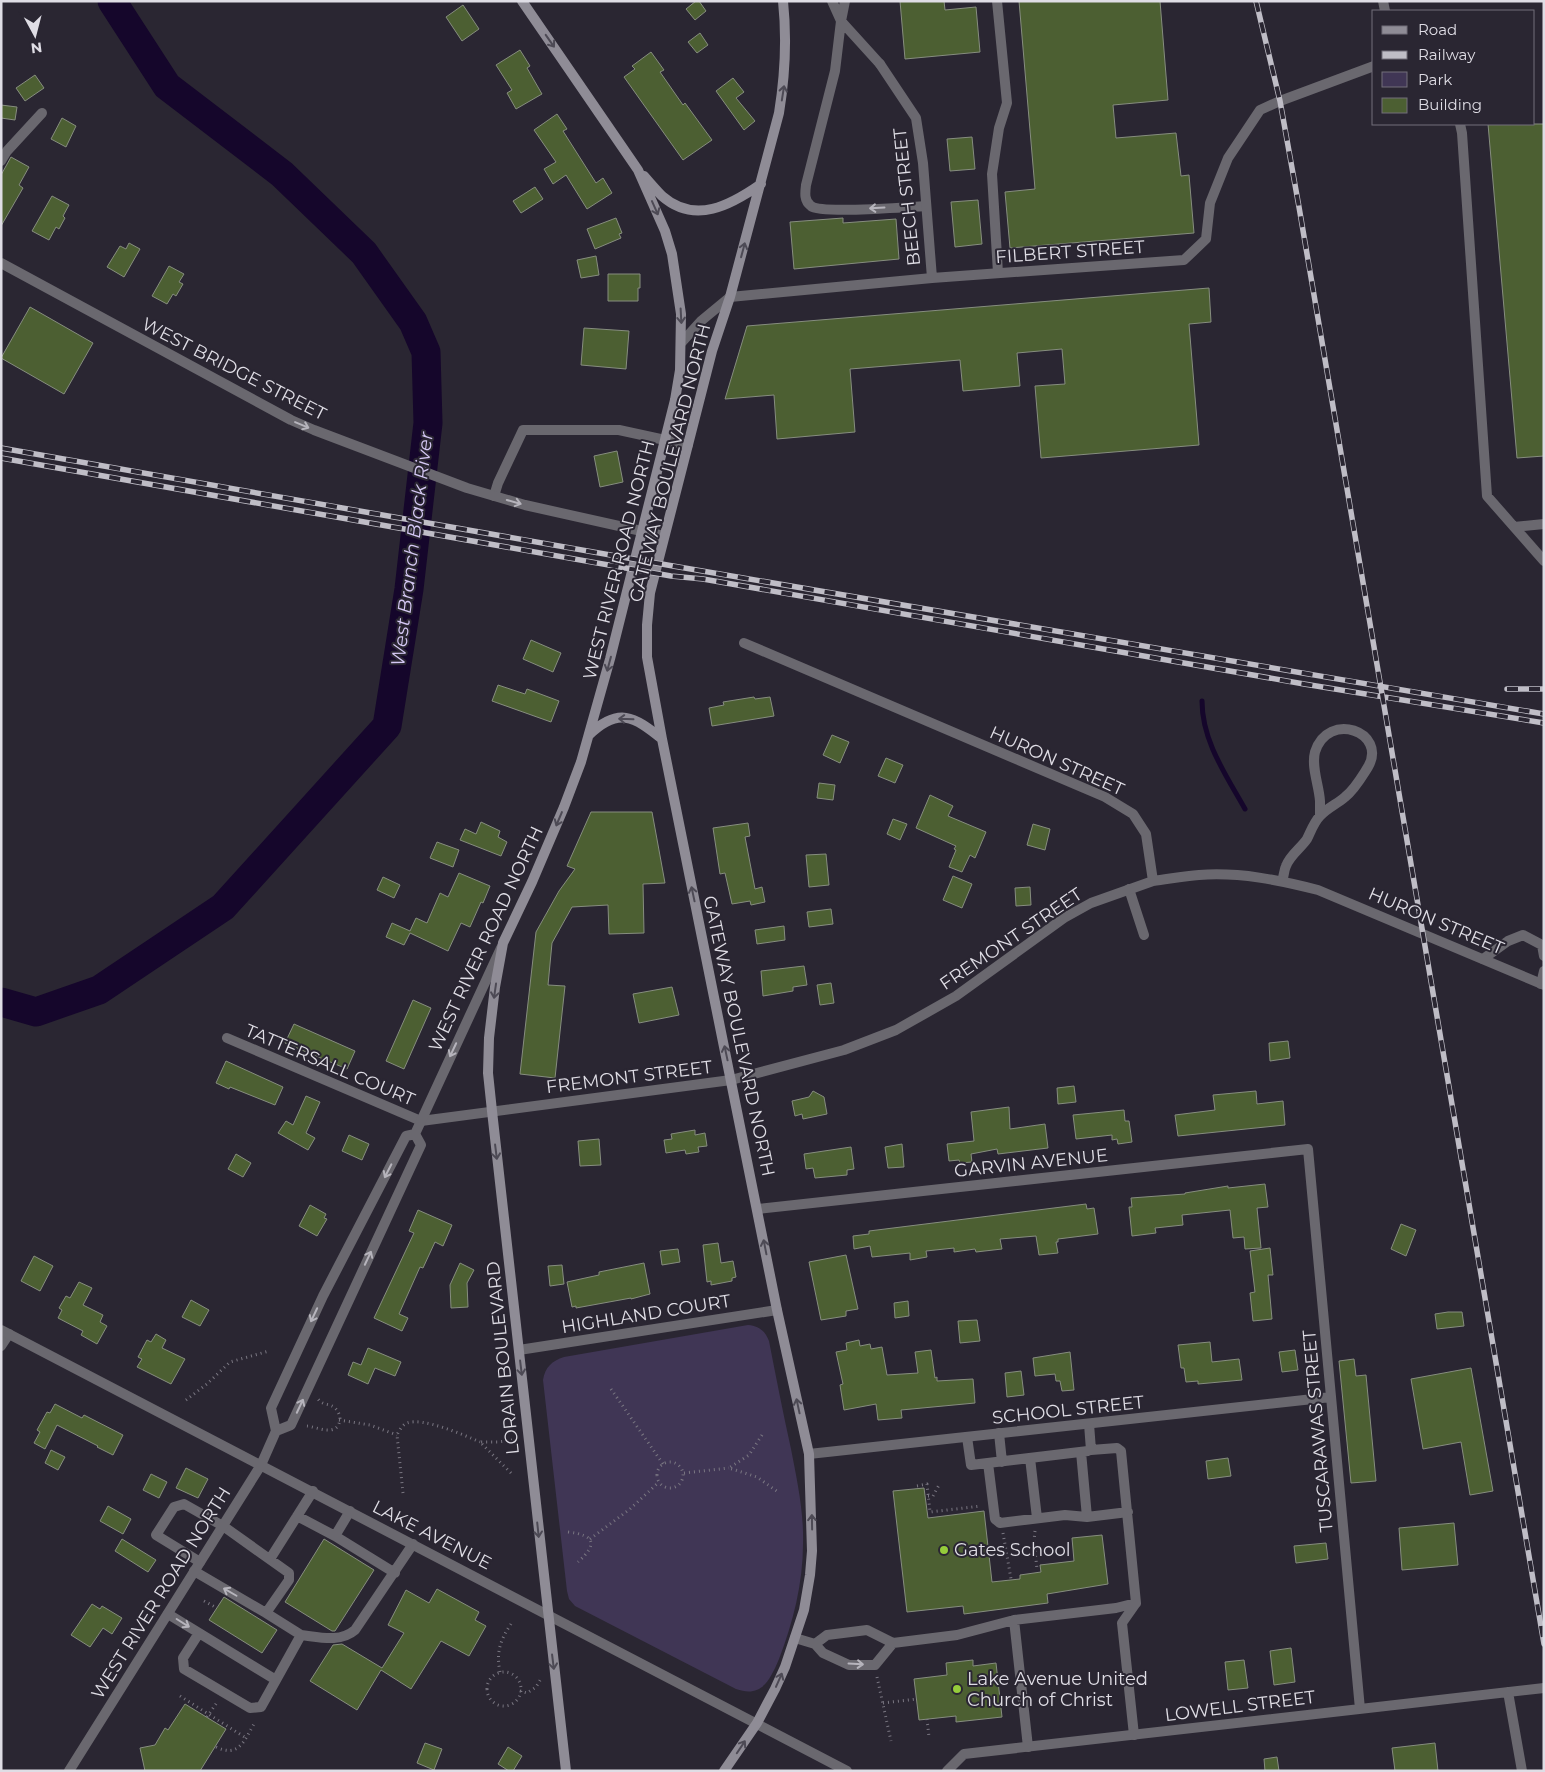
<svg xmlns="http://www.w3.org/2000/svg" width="1545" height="1772" font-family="Montserrat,sans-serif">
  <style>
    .green { fill: #403655 }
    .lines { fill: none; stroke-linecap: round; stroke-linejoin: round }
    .stream { stroke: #15062b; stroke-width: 5 }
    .river { stroke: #15062b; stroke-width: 29 }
    .building { fill: #4c5f32; stroke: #868d7f }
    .path { stroke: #7a7782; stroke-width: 3; stroke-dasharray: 1 4; stroke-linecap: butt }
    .service { stroke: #6a686f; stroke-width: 10 }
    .minor { stroke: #6a686f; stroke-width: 10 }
    .tertiary { stroke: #6a686f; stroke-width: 10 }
    .secondary { stroke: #8f8c96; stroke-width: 10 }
    .rail-casing { stroke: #bfbdc6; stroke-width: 5.5 }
    .rail { stroke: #2a2632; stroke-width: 4; stroke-dasharray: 11; stroke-linecap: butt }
    .oneway { stroke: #4d4a55 }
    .oneway2 { stroke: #b6b4bc }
    .poi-dot { fill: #95cc3b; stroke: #2a2632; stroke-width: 2 }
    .labels { text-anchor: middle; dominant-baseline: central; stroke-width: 4; stroke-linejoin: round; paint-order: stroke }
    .street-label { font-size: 18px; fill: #dfdde5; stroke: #2a2632 }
    .poi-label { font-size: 18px; fill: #dfdde5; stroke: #2a2632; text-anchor: start }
    .water-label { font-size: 19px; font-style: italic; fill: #d5c8f4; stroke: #2a2632 }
  </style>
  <rect width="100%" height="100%" fill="#2a2632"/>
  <!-- green -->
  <path class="green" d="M748,1325C759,1326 765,1331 769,1341C776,1377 783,1413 791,1449C797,1480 804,1512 803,1544C803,1583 793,1623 779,1659C770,1680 762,1698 736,1689L575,1606L569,1599L567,1591L543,1380C545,1367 552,1361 564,1357Z"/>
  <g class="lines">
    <!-- stream -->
    <path class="stream" d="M1202,701C1202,741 1226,775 1245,809"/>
    <!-- river -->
    <path class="river" d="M1,1002L36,1012L99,990L223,907L387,726L409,589L428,423L426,352L413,322L364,253L282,174L167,86L112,1"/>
  </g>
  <!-- building -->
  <path class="building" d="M696,1H699L706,11L695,20L686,9Z
    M900,1H944L945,10L976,7L980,52L905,59Z
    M1019,1H1160L1168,100L1113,105L1116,138L1176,133L1181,176L1189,175L1194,233L1010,248L1005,192L1035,189Z
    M463,5L479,29L462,41L446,17Z
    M700,33L708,45L697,53L688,42Z
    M520,50L530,66L527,68L542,94L516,109L507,93L512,90L496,65Z
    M651,52L664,70L660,72L683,105L685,103L712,140L683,160L624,77L635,69L632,66Z
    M35,75L44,88L25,101L16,88Z
    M733,78L744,92L736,98L755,121L744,130L716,91Z
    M1,105L17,107L15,120L1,118Z
    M557,114L567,129L563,131L596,183L603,178L612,193L587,209L566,175L553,184L544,169L556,162L534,130Z
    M62,118L76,126L66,147L51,139Z
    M1488,124H1544V456L1517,458Z
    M972,137L975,169L950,171L947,139Z
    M11,157L29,167L19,185L23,188L1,226V175Z
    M535,187L543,199L521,213L513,201Z
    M52,196L69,205L63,216L65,218L59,229L56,227L49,240L32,231Z
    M978,200L982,244L955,247L951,202Z
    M616,218L622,233L619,234L621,238L595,249L587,229Z
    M843,218V223L896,219L899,259L794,269L790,222Z
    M129,243L140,249L124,277L107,267L120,246L126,249Z
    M596,256L599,275L581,278L577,260Z
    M169,266L184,274L179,282L183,284L176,296L173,294L167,304L152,296Z
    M608,274H640V288H638V301H608Z
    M1209,288L1211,322L1189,324L1199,445L1041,458L1035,386L1065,384L1062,349L1017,353L1020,386L963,391L960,360L850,369L855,432L777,439L774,395L725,399L747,326Z
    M30,307L93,343L64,394L1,358Z
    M584,328L629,331L626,369L581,365Z
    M617,451L623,482L600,487L594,456Z
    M531,640L561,653L553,672L523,659Z
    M498,685L525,694L527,689L559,701L551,722L492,701Z
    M754,697L755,699L770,697L774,716L712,726L709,708L724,705L723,702Z
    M832,735L849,742L840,763L823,755Z
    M886,758L903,765L895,783L878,776Z
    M819,783L835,785L833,800L817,798Z
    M930,795L953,806L948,816L986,832L975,858L970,855L962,872L949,867L956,850L954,849L956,846L916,828Z
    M591,812H652L665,883L643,884L644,933L609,934L608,905L572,907L552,943L548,985L565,986L555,1078L520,1074L536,932L559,891L575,869L567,866Z
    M893,819L907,824L900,840L887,834Z
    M481,822L500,831L498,837L507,842L501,856L460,840L465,829L476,834Z
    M748,823L750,836L745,837L755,889L762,887L765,902L751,905L750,901L732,904L725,873L720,874L713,828Z
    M1033,824L1050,829L1045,850L1027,845Z
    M437,842L459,850L453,867L430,858Z
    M826,854L829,885L809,887L806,855Z
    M459,873L490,886L483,903L481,902L470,927L461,923L448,951L410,933L404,945L386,937L392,923L410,931L416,918L427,923L440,893L448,897Z
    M953,876L972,884L962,908L943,900Z
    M383,877L400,885L394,898L377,890Z
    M1030,887L1031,905L1016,906L1015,888Z
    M831,909L833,924L809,927L807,912Z
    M784,926L785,940L757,944L755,930Z
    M804,966L807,985L793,987V991L763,996L761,971Z
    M831,983L834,1003L820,1005L817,985Z
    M672,987L679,1015L639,1023L633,994Z
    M413,1000L431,1008L404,1069L386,1061Z
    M294,1024L355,1051L347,1069L285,1043Z
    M1288,1041L1290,1058L1270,1061L1269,1043Z
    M226,1061L283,1087L275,1105L230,1087L229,1089L216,1083Z
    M1074,1086L1076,1102L1058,1104L1057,1088Z
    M813,1091L824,1097L827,1114L803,1119L802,1114L795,1116L792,1101L809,1097Z
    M1256,1091L1257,1104L1283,1101L1285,1125L1178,1136L1175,1115L1215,1110L1213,1095Z
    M306,1096L320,1102L306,1133L315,1138L308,1150L278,1133L286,1121L293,1125Z
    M1009,1107L1010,1129L1045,1124L1048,1148L998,1154L997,1149L971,1154L972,1162L960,1163L959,1160L949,1161L947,1144L974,1141L971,1112Z
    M1124,1110L1125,1121H1129L1132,1142L1118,1144L1117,1139L1112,1140V1135L1076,1139L1073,1115Z
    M695,1130V1135L705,1133L707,1146L698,1147L699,1152L686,1154L685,1150L666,1153L664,1140L672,1139L671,1134Z
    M349,1135L369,1144L362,1160L342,1151Z
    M599,1139L601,1165L580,1166L578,1141Z
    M902,1144L904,1167L888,1168L885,1147Z
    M851,1147L854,1169L847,1170V1175L815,1178L813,1168L806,1169L804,1154Z
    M236,1154L251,1163L243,1177L228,1169Z
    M1265,1184L1268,1207L1257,1208L1261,1248L1245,1249L1244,1237L1233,1238L1230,1210L1182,1215L1183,1225L1155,1228L1156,1233L1132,1236L1129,1207H1132L1131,1198L1185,1194V1193L1228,1186V1188Z
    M1086,1204L1087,1209L1094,1208L1098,1234L1058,1239V1242H1056L1058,1253L1039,1255L1036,1236L1000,1239L1002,1249L976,1252L975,1249L954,1252V1248L926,1251L927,1257L910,1260V1253L872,1257L870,1246L854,1249L853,1236L869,1234V1231Z
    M310,1205L326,1214L324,1218L327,1219L317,1236L299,1226Z
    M418,1210L452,1225L443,1246L435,1242L423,1268L420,1267L399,1314L408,1318L402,1331L374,1318L414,1233L409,1231Z
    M1401,1224L1416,1230L1406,1256L1391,1249Z
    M718,1243L721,1263L733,1261L736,1277L732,1278V1281L711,1285V1281L707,1282L703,1245Z
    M1270,1248L1273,1275H1268L1272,1319L1253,1321L1250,1293L1255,1292L1250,1251Z
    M678,1249L680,1262L662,1265L660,1251Z
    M846,1255L858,1309L846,1311V1316L821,1320L809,1262Z
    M34,1256L53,1266L40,1291L21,1281Z
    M460,1263L474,1270L467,1283L468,1307L451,1308L450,1285Z
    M644,1263L650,1294L631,1299V1298L576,1308V1306L572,1307L567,1282L599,1275V1272Z
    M562,1265L564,1284L550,1286L548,1266Z
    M79,1282L92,1288L83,1305L103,1315L100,1322L107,1326L97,1344L81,1335L83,1331L58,1318L62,1310L59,1308L66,1296L70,1298Z
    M191,1300L209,1310L200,1326L182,1317Z
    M908,1301L909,1316L895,1318L894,1303Z
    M1448,1312H1462L1464,1326L1437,1329L1435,1314Z
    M977,1320L980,1341L960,1343L958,1321Z
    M156,1334L166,1340L162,1348L185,1359L171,1384L137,1367L142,1359L138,1357L147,1340L151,1342Z
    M859,1340L860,1346L870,1344L871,1349L882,1347L887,1375L918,1373L915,1352L931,1350L935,1378L937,1377V1381L973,1379L975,1403L901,1410L902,1418L878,1420L876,1404L844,1410L840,1385L843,1384L836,1352L847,1350L846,1343Z
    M1210,1342L1212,1362L1239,1359L1242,1380L1198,1384V1381L1186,1382L1184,1368H1181L1178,1345Z
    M368,1348L401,1362L395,1376L375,1368L368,1384L348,1375L353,1362L361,1365Z
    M1295,1350L1298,1370L1282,1372L1279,1352Z
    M1070,1352L1074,1390L1062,1391L1060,1381H1056L1055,1374L1035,1376L1033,1358Z
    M1354,1359L1356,1376L1366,1375L1376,1481L1351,1483L1339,1361Z
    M1471,1368L1493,1491L1470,1495L1461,1442L1423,1449L1411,1379Z
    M1021,1371L1024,1395L1007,1397L1005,1373Z
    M55,1404L82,1418L84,1415L123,1435L113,1455L97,1447L98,1446L57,1425L45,1449L34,1443L40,1432L37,1430L47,1412L50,1413Z
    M51,1450L65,1457L58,1470L45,1463Z
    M1228,1458L1231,1476L1208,1479L1206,1461Z
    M186,1468L208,1479L198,1498L176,1488Z
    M151,1474L167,1482L159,1498L143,1490Z
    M924,1488L928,1518L984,1511L992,1582L1020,1579V1575L1041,1572L1040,1565L1074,1561L1072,1538L1102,1535L1108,1584L1047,1594L1048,1603L964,1614L963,1606L907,1612L893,1491Z
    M108,1506L131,1519L123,1534L100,1521Z
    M1454,1523L1458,1565L1402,1570L1399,1528Z
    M122,1539L156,1560L148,1572L115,1551Z
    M324,1539L374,1570L335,1631H332L285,1602Z
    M1326,1543L1328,1559L1296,1563L1294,1546Z
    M437,1589L479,1612L475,1620L486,1626L469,1656L441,1641L411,1689L381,1670L357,1710L310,1681L333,1645L342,1644L382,1668L404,1633L388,1625L406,1590L429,1603Z
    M224,1597L277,1630L262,1653L209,1620Z
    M92,1604L100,1609L102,1606L122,1618L112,1634L103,1628L90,1647L71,1635Z
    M1291,1648L1295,1682L1274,1685L1270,1651Z
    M973,1660V1666L996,1663L1002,1717L956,1722V1716L919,1720L914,1679L947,1675L946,1663Z
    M1244,1660L1248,1688L1228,1690L1225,1662Z
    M185,1704L226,1729L200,1771H145L140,1748L155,1745L165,1728L168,1730Z
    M425,1743L442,1749L434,1770L417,1763Z
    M1435,1743L1438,1771H1395L1392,1748Z
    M508,1747L522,1756L513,1771H509L498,1764Z
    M1277,1757L1279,1771H1265L1264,1759Z"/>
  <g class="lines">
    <!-- path -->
    <path class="path" d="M611,1389L663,1464
      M186,1400L207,1384L230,1362L269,1351
      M339,1420L370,1425L397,1435
      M307,1426C317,1427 338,1438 340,1419C340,1415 338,1411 335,1408C330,1403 323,1406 318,1399
      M762,1435L749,1455L729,1468L757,1477L778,1492
      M657 1475a13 13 0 1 1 26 0a13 13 0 1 1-26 0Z
      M511,1473L480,1442H498L512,1440
      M684,1473L729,1468
      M917,1486L927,1484L930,1512L981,1506
      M403,1493L397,1435C399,1431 402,1425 407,1423C423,1417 464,1435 480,1442
      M928,1496H933L939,1485
      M1035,1531L1034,1541L1037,1569
      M568,1532C595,1535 598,1544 578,1562
      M1003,1533L1011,1579
      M590,1539L630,1509L659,1482
      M204,1601L217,1608
      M500,1672C496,1653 500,1640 511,1624
      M487 1689a17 17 0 1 1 34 0a17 17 0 1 1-34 0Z
      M877,1677L891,1741
      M520,1691L527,1693L536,1687L542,1677
      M180,1696L246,1738
      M883,1703L917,1699
      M207,1717L218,1701
      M927,1719L929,1737
      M216,1747C239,1758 244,1741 254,1724L253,1721"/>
    <!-- service -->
    <path class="service" d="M832,1L841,21L835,71L806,185C805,193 804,201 811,206C821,214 908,207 926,206
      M845,1L841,21L880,64
      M997,1L1007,103L999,128L992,174L998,273
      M1383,1L1385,11
      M1460,124L1462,133L1487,496L1544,561
      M1,161L7,151L42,113
      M494,496L498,483L523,430H619L688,445
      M1514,527L1544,524
      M1282,881C1284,876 1284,870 1286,866C1290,855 1301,848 1307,839C1311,831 1314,822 1320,816C1327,808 1337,804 1345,797C1355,789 1361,778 1368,767C1388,732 1328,710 1315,752C1311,767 1319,785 1320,801C1320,806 1320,811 1320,816
      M1129,889L1144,935
      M1483,959L1508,941L1523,935L1542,945L1544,956
      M1541,984L1544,971
      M1,1346L9,1334
      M999,1433L1002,1462
      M967,1437L971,1465L1088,1451
      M1030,1458L1037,1518
      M988,1463L995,1519L1000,1523L1065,1515L1087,1517L1081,1452
      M350,1511L335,1536L395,1573
      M297,1516L335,1536
      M1087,1517L1128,1512
      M270,1559L313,1491
      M194,1571L266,1613
      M168,1614L276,1680L301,1635L266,1613L289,1580V1573L223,1526L184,1504L174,1507L156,1535L200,1562
      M1014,1620L1028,1747
      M199,1633L183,1658L184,1669L250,1708L261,1707L276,1680
      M301,1635C319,1637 340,1643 355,1630L413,1544
      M795,1638L815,1644L823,1653L849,1665H875L893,1643
      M815,1644L827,1635L867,1630L893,1643L957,1635L1014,1620L1116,1608L1136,1603L1121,1451L1117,1448L1091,1450L1089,1424
      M1134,1735L1122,1623L1136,1603"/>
    <!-- minor -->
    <path class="minor" d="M880,64L916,118L923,163L932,278
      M682,342L701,321L730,297L932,278L1184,260L1206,239L1210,203L1228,158L1260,110L1280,101L1374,66
      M744,643L1105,797L1133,814L1146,834L1153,881C1169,879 1184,876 1199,875C1240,872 1279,880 1318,890L1544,985
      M227,1038L421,1121L731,1080L844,1050L896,1030L956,996L1064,918L1091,903L1153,881
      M758,1209L1308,1149L1360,1709
      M519,1350L777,1310
      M809,1454L1331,1397
      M1508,1692L1522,1771
      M947,1771L964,1754L1544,1688"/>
    <!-- tertiary -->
    <path class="tertiary" d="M1,263L291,420L314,430L467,488L525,505L664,536
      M415,1134L406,1136L323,1296L271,1408L276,1431L291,1425L421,1145L415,1134L501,948
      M1,1330L847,1771
      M69,1771L261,1465L276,1431"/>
    <!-- secondary -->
    <path class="secondary" d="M522,1L638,170L665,231L672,254L681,314L680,370L675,400L610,659L581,762L564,807L532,882L503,943L495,987L489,1038L488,1073L492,1111L566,1771
      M644,176C650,183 656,190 662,196C695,225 731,205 761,184
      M589,735C618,707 634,716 662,739
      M724,1771L757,1723L775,1689L785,1667L804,1610L810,1575L812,1551L809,1454L777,1310L662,739L647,657V625L650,593L712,351L730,297L779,113C785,76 787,39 783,1"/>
    <!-- rail casing -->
    <g class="rail-casing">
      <path id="rail" d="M1256,1L1280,101L1299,207L1544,1644
        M1,448L673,566L1544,714
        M1,458L671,576L703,579L1304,684L1544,723
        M1507,689H1544"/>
    </g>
    <!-- rail -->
    <use href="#rail" class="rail"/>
  </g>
  <!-- one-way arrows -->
  <defs><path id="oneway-shaft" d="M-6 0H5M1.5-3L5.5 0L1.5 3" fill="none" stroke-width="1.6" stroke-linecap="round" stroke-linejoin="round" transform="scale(1.25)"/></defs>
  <g class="oneway">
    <use href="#oneway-shaft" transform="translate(550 41) rotate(55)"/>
    <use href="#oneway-shaft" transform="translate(783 93) rotate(-81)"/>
    <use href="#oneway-shaft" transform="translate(655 208) rotate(66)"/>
    <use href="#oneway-shaft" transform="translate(743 250) rotate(-75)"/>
    <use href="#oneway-shaft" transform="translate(681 316) rotate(87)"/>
    <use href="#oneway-shaft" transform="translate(609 664) rotate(105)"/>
    <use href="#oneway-shaft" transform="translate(626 719) rotate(-178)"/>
    <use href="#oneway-shaft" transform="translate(559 819) rotate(113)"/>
    <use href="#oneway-shaft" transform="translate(693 894) rotate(-102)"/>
    <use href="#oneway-shaft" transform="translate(495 991) rotate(98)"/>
    <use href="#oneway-shaft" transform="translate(726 1053) rotate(-102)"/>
    <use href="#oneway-shaft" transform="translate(496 1152) rotate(83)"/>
    <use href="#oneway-shaft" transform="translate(765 1247) rotate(-101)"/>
    <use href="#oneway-shaft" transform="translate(521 1368) rotate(83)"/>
    <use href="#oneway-shaft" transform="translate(798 1406) rotate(-102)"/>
    <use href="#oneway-shaft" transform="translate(812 1522) rotate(-91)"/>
    <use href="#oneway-shaft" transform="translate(538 1530) rotate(84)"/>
    <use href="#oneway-shaft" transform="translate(553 1662) rotate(83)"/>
    <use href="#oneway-shaft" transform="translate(779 1680) rotate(-66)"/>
    <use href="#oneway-shaft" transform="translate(741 1747) rotate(-56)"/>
  </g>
  <g class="oneway2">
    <use href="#oneway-shaft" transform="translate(877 208) rotate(177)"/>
    <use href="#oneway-shaft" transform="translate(302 425) rotate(23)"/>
    <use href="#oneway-shaft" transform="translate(514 502) rotate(16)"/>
    <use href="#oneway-shaft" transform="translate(453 1050) rotate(115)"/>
    <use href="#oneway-shaft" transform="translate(388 1171) rotate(117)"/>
    <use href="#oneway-shaft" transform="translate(368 1258) rotate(-65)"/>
    <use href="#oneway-shaft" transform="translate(314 1315) rotate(115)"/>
    <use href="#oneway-shaft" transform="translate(300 1406) rotate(-65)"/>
    <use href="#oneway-shaft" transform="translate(230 1592) rotate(-150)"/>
    <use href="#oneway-shaft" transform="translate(183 1623) rotate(32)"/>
    <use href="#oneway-shaft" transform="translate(856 1664) rotate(3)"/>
  </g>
  <!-- markers -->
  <g class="poi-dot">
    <circle cx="944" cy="1550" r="5"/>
    <circle cx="957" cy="1689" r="5"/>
  </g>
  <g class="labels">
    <!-- street labels -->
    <g class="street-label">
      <text transform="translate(907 197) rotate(-96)">BEECH STREET</text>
      <text transform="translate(1070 252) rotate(-4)">FILBERT STREET</text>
      <text transform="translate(234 369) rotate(27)">WEST BRIDGE STREET</text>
      <text transform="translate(670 463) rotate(-76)">GATEWAY BOULEVARD NORTH</text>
      <text transform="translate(619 560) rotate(-76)">WEST RIVER ROAD NORTH</text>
      <text transform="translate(1057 761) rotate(24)">HURON STREET</text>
      <text transform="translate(1436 921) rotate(23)">HURON STREET</text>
      <text transform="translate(486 939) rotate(-65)">WEST RIVER ROAD NORTH</text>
      <text transform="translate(1011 939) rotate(-34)">FREMONT STREET</text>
      <text transform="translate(739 1036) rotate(78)">GATEWAY BOULEVARD NORTH</text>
      <text transform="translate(330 1065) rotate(23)">TATTERSALL COURT</text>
      <text transform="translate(629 1077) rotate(-7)">FREMONT STREET</text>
      <text transform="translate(1031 1163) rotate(-6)">GARVIN AVENUE</text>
      <text transform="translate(646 1314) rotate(-9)">HIGHLAND COURT</text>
      <text transform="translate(503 1358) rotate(-96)">LORAIN BOULEVARD</text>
      <text transform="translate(1068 1410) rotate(-6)">SCHOOL STREET</text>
      <text transform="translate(1318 1431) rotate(-95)">TUSCARAWAS STREET</text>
      <text transform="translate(432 1535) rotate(27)">LAKE AVENUE</text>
      <text transform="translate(161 1593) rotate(-58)">WEST RIVER ROAD NORTH</text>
      <text transform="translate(1240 1706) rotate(-7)">LOWELL STREET</text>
    </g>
    <!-- poi labels -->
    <g class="poi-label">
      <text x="954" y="1550">Gates School</text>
      <text x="967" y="1679">Lake Avenue United<tspan x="967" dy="21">Church of Christ</tspan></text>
    </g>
    <!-- water labels -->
    <g class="water-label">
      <text transform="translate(412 549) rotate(-83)">West Branch Black River</text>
    </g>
  </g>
  <!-- border -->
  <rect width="1545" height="1772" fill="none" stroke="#dfdde5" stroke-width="5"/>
  <!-- legend -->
  <rect x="1372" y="10" width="162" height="115" fill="#2a2632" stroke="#726f7a"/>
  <rect x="1382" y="26" width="25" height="8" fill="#8f8c96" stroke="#726f7a"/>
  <text x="1418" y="35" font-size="15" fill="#dfdde5">Road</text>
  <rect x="1382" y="51" width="25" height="8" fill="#bfbdc6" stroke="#726f7a"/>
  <text x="1418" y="60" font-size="15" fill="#dfdde5">Railway</text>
  <rect x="1382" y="72" width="25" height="15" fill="#403655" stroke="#726f7a"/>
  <text x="1418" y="85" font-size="15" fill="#dfdde5">Park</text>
  <rect x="1382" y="98" width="25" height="15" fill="#4c5f32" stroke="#726f7a"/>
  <text x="1418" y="110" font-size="15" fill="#dfdde5">Building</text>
  <!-- north arrow -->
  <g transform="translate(35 35) rotate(173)" stroke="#2a2632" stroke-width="4" paint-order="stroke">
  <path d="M0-4L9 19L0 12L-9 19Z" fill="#dfdde5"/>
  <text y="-8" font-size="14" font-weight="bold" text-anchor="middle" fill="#dfdde5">N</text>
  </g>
</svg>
